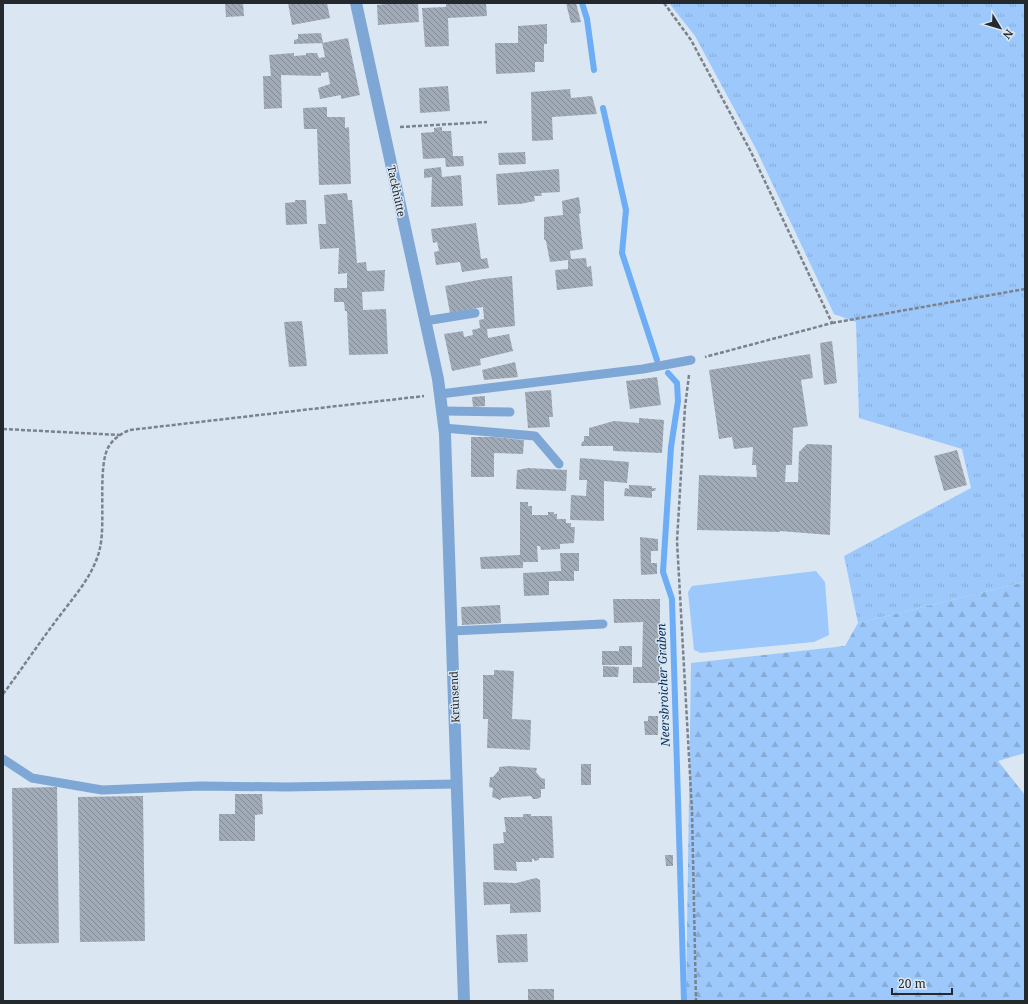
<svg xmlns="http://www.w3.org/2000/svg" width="1028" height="1004" font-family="'Noto Serif',serif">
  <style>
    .grass { fill: url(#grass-tufts) }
    .forest { fill: url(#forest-firs) }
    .garden { fill: #9cc8fb }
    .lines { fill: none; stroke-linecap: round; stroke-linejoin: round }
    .stream { stroke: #6dadf5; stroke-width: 6 }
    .building { fill: url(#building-back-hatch) }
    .path { stroke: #7b828b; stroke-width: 2.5; stroke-dasharray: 4 2; stroke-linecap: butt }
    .lane { stroke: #7ea7d6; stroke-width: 9 }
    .street { stroke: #7ea7d6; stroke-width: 12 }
    .labels { text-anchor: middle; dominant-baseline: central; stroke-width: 3; stroke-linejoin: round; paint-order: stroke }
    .street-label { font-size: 11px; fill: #24292e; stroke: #dbe6f3 }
    .water-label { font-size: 12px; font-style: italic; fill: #002f5b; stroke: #dbe6f3 }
  </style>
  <defs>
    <pattern id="grass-tufts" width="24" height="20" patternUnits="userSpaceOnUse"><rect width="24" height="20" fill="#9cc8fb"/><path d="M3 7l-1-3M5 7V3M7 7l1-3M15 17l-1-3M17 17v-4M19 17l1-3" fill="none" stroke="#86acd7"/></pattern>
    <pattern id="forest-firs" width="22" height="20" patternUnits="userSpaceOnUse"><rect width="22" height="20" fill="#9cc8fb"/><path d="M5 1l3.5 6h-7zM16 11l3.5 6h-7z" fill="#86acd7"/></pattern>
    <pattern id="building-back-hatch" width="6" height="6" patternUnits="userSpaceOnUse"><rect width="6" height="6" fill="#a0abb7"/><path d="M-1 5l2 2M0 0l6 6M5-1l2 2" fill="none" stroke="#828b95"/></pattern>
  </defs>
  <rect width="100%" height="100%" fill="#dbe6f3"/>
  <!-- grass -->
  <path class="grass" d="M669,3H1025V582L858,623L844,556L971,488L962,449L859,418L856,322L834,314L756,149L695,36Z"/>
  <!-- forest -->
  <path class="forest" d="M1025,582V753L998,761L1025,795V1001H686L691,663L845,646L858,623Z"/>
  <!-- garden -->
  <path class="garden" d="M816,571L825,582L829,635L814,642L701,653L694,650L688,592L692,586Z"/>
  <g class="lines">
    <!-- stream -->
    <path class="stream" d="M582,3L587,19L594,70
      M603,108L626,210L622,253L657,360
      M668,373L677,383L678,401L671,447L663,572L672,599L684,1001"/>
  </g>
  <!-- building -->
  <path class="building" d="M225,3H243L244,16L226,17Z
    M288,3H327L330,18L292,25Z
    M395,3H418L419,22L378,25L377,5Z
    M446,3H486L487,16L448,18L449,46L425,47L422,8L446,7Z
    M566,3H576L581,22L571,23Z
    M547,24V44H544V62H535V72L496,74L495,43H518V26Z
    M321,33L323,43L294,44V40L298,39V34Z
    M348,38L360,95L341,99V95L320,99L318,88L330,84L328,72L321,73V76L281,75L282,108L264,109L263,76H271L269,55L294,53V56L306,55V53H317L319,58L325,57L322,43Z
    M448,86L450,111L420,113L419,88Z
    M570,89L571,98L592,96L597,114L552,117L553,140L532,141L531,92Z
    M327,107V117H345V128L349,127L351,184L319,185L317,129H304L303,108Z
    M442,127V131H451L453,156H463L464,166L446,167L445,158L423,159L421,133L434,132V128Z
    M525,152L526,164L499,165L498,153Z
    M441,167L442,177L461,175L463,206L431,207L432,177L424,178V169Z
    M559,169L560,192L541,193L542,196H534L535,201L520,204L498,205L496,174Z
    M347,193L348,200H352L357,263L366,262L367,271L385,270L384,291L362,292L363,310L386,309L388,354L349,355L347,311H345L344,302H334V288H347V273L338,274L339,248L320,249L318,224H326L324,195Z
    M579,197L581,213L579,214L583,249L570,251L571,259L586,258L587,267L591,266L593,286L557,290L555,270L568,269V260L550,262L546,241L544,239V217L563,215L562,201Z
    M295,200H306L307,224L286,225L285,203L295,202Z
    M476,223L481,259L487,258L489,268L462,272L460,262L436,265L434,252L439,251L437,242L433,243L431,229Z
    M512,276L515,326L487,329L488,338L509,334L513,351L480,359L481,365L452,371L444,334L463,331L464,337L473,335L472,330L480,328L479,320L484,319L483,307L450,313L445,286L484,279Z
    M302,321L307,366L289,367L284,322Z
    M832,341L837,383L824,385L820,343Z
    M810,354L813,378L801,380L808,426L793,428L792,465H786L785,482H798L799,452L807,444L832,445L830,535L780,531V532L697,530L699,475L757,477L756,465H752L753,447L734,449L732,437L719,439L709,370Z
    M515,362L518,377L484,380L482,370Z
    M657,377L661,405L630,409L626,381Z
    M551,390L553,417H549L550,427L528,428L525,392Z
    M485,396V406L473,407L472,397Z
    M639,418L664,420L662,453L613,451V446H581L582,442L584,441V436H589V428L614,421L639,423Z
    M471,437H494L524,440L523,454L494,453V477H471Z
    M957,450L967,485L944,491L934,456Z
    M580,458L629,462L627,483L604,481V521L570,520L571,495L586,496L587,480H579Z
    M528,468L567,470L566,491L516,489L517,470Z
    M629,485L652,486V488H656L655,491H652V498L624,496L625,488L629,489Z
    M520,502H528V506H532V515H548V512H554V514H557V519H566V523H571V527H575L574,543L560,544V549L541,550L540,546H537L538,562H523V568L481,569L480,557L520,555Z
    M640,537L658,539V551H651V563H657V574L641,575Z
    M560,553H579V571H574V581H549V595L524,596L523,573L561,571Z
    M613,599H660V650H666L667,664L660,665V683H633V667H642L643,622L614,623Z
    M500,605L501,623L462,625L461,607Z
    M619,646H632V665H602V651H619Z
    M603,666L619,667L618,677H603Z
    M494,670L514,671L512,719L531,720L530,750L487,748L488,719H483V675H494Z
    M648,716H658V735H645L644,721H648Z
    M581,764H591V785H581Z
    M509,766L537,768L536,772L541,778L545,779V789H541V797L537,799H533L531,796L502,798L500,800L492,797L493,788L489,787L490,777H493L499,770V767Z
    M57,787L59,943L14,944L12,788Z
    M235,794H262L263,814L255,815V841H219V814H235Z
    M143,796L145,941L80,942L78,797Z
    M523,814H531V816H552L554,858H539V860L534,861V859H532V862H516L517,871L494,870L493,844L504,843L503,832H506L504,817H523Z
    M665,855H673V866H666Z
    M536,878L540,880L541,912L510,913V904L484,905L483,882L516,883Z
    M527,934L528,962L498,963L496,935Z
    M528,989H554V1001H528Z"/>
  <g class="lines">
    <!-- path -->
    <path class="path" d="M664,3L691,40L751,152L832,323L705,357
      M400,127L487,122
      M832,323L1025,289
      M689,375L685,407L677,541L692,811L696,1001
      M3,429L120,435
      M3,694C21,670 37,646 55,622C71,600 94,576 100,548C106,522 97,465 109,446C114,438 122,433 130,430L424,396"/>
    <!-- lane -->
    <path class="lane" d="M425,321L475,313
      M440,394L643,369L691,360
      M442,411L510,412
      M444,428L535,436L559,464
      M452,631L603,624
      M3,759L32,778L102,790L201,786L286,787L456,784"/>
    <!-- street -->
    <path class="street" d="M356,3L438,379L445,434L464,1001"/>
  </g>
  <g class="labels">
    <!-- street labels -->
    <g class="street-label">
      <text transform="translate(397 191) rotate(78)">Tackhütte</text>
      <text transform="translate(454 697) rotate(-92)">Krünsend</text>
    </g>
    <!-- water labels -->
    <g class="water-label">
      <text transform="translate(663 685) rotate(-92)">Neersbroicher Graben</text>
    </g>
  </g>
  <!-- border -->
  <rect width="1028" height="1004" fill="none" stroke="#24292e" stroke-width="8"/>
  <!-- north arrow -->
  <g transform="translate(1000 28) rotate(128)" stroke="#dbe6f3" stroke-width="3" paint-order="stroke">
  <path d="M0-3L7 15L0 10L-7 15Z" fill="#24292e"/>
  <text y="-6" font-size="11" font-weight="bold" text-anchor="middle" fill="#24292e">N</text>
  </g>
  <!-- scale -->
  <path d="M892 988v6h60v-6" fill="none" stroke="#24292e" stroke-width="2"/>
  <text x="898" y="988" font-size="12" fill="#24292e" stroke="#dbe6f3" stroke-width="3" paint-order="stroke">20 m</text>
</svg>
